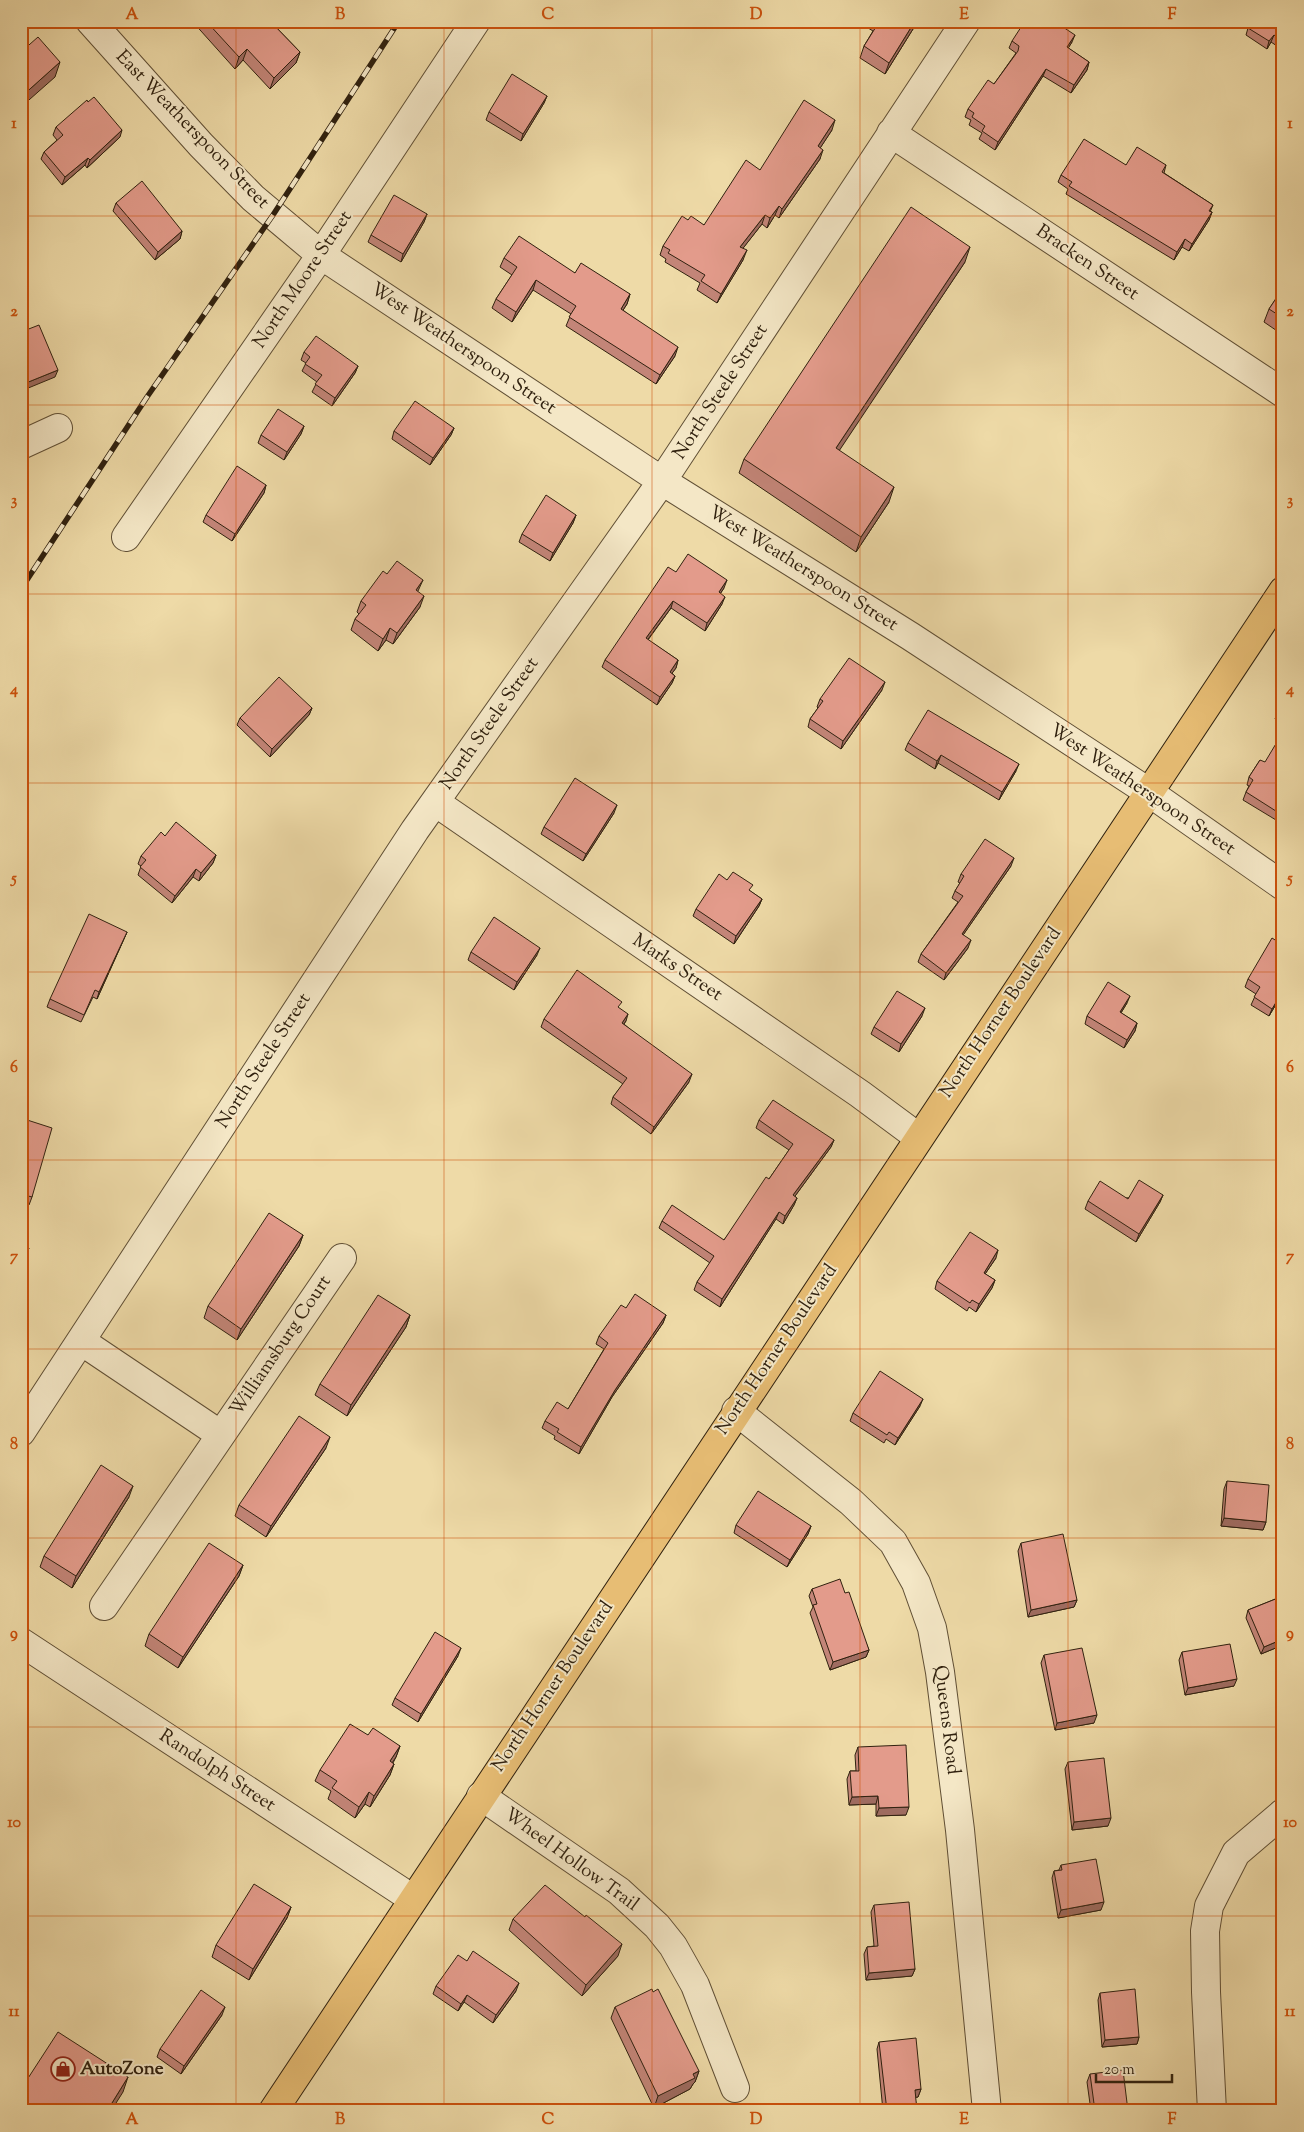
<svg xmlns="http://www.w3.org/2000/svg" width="1304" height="2132" font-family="'Sorts Mill Goudy',serif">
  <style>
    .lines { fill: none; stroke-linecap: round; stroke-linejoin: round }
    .minor-casing { stroke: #604f35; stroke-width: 30 }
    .major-casing { stroke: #30210f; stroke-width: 30 }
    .minor { stroke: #f4e7c6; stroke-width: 28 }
    .major { stroke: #e7bd74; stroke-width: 28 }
    .rail-casing { stroke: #30210f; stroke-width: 5.5 }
    .rail { stroke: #f4e7c6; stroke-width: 4; stroke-dasharray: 11; stroke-linecap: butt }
    .wall { fill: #c38578; stroke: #30210f }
    .shaded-wall { fill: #9f6c61; stroke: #30210f }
    .building { fill: #e39b8b; stroke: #30210f }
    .grid { fill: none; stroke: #cc510c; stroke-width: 1; stroke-opacity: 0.55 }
    .labels { text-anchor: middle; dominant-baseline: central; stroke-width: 4; stroke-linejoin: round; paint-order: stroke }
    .street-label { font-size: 19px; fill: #30210f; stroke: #f4e7c6 }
    .poi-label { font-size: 19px; font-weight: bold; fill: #30210f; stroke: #f4e7c6; text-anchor: start }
    .neatline { fill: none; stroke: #cc510c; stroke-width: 2 }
    .grid-label { font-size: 16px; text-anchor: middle; font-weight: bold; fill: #cc510c }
  </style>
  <rect width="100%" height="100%" fill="#eedaa7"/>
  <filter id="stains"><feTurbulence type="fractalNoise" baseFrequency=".004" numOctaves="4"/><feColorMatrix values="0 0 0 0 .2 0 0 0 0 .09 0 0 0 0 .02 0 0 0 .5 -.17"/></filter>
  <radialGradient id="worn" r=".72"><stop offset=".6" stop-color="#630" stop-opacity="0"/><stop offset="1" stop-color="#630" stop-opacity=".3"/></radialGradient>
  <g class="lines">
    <!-- minor casing -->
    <g class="minor-casing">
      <path id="minor" d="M90,21L201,145L253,198L321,255L662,481L910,636L1150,793L1283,886
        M891,133L1283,393
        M21,445L58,428
        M126,537L321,255L476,21
        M435,802L860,1094L918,1137
        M81,1341L221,1435
        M736,1411L851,1502L893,1542L916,1583L932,1628L940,1672L960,1830L987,2111
        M21,1432L415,830L662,481L966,21
        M104,1606L342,1258
        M21,1642L413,1899
        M481,1796L619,1891L657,1926L673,1946L695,1985L735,2088
        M1212,2111L1206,1992L1205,1931L1209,1906L1236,1853L1283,1813"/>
    </g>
    <!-- major casing -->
    <g class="major-casing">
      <path id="major" d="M273,2111L1283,591"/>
    </g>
    <!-- minor -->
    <use href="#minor" class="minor"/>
    <!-- major -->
    <use href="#major" class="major"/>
    <!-- rail casing -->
    <g class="rail-casing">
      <path id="rail" d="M21,589L147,397L273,215L399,21"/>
    </g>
    <!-- rail -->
    <use href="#rail" class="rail"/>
  </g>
  <!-- wall -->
  <path class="wall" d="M192,21H270L300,52L296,63L270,89L243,60L235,69Z
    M860,21H918L885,74L860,58L864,46L873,31L860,23Z
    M1283,21V50L1271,42L1267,49L1246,35L1248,28Z
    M1012,41L1072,42L1068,48L1089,62L1087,70L1071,93L1043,76L995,150L979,139L982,133L969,125L971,120L965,117L968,109L994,84L1016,53L1009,48Z
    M547,96L544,103L521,141L486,120L489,112Z
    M56,127L120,137L87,168L85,165L62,185L41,159L44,152L57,140L53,135Z
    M832,130L820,148V159L779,218L775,215L767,228L762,224L743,248V260L717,303L697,290L700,283L665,262L666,259L660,255L663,246L688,220L704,225L760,170Z
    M1126,165H1166L1164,173L1213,205L1210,212H1212L1209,220L1189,251L1182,247L1174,260L1066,194L1068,189L1058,182L1061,175Z
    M116,203L182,231L180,239L155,260L113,211Z
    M427,214L424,222L401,262L368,242L371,235Z
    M1283,244V261L1278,258Z
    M504,258L575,273L630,294L627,304L623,310L675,356L656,384L566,326L571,314L533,290L512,322L492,308L496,299L512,275L500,267Z
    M965,262L839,450L889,502L856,552L739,473L744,459Z
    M1283,288V335L1264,322L1269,309Z
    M304,352L358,366L355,373L332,406L312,392L317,382L302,371L306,363L301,360Z
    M304,426L301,434L284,460L258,443L261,435Z
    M454,428L451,435L430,465L392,439L394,431Z
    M266,485L264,493L232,541L203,522L206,515Z
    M576,515L573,523L550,561L519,542L522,534Z
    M676,572L724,588L720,594L722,604L705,631L671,608L648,640L678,660L676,668L672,673L675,676L672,683L657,705L602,667L605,660Z
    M387,574L418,592L420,607L393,644L386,640L378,651L351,630L355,619L359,614L357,612L361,601Z
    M882,690L841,749L808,727L810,719L818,708L817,707L820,699Z
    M1283,704V723L1275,719L1278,711Z
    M312,708L309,715L270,757L237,725L240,718Z
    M908,743L1016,771L999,800L938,763L935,769L905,750Z
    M1260,760L1283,809L1276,820L1243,800L1246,792L1249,786L1247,785L1249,777Z
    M614,813L583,861L541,834L544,827Z
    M165,836L216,855L213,863L199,881L193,877L172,903L138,875L141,866L138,864L141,856Z
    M1011,866L963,935L968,948L944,980L918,962L921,954L958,902L952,898L955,891L960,883L958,882L961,874Z
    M727,880L750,891L762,899L759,906L734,944L693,916L696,909Z
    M127,932L97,999L93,997L81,1022L47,1007L50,999Z
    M1283,945V1001L1278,1008L1275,1006L1269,1016L1251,1005L1256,994L1245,987L1248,979Z
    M471,952L537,955L514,990L468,960Z
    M1127,1003L1121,1013L1137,1023L1135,1031L1124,1048L1085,1024L1087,1016Z
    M619,1008L626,1021L624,1024L689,1082L651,1134L611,1104L613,1097L623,1084L541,1027L544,1019Z
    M922,1016L899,1052L871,1034L874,1027Z
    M21,1118L32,1197L29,1205L21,1202Z
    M759,1120L834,1140L831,1147L795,1196L797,1198L794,1205L783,1224L776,1219L720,1307L694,1290L697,1282L710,1263L659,1228L662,1221L724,1240L769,1179L789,1150L756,1128Z
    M1163,1195L1160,1202L1136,1242L1085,1209L1088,1201Z
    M303,1235L299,1246L237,1340L204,1318L208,1306Z
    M996,1258L985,1274L995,1280L992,1288L976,1312L969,1307L967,1311L935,1289L937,1281Z
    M626,1308L666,1315L663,1323L612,1397L579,1454L554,1439L555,1436L542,1428L545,1421L568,1409L604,1349L596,1344L599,1336Z
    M410,1315L406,1327L347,1416L315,1395L320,1384Z
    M920,1406L895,1445L886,1439L884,1443L850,1421L853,1413Z
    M326,1448L266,1537L235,1516L239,1505Z
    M1227,1481L1266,1522L1263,1530L1221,1526L1224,1489Z
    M129,1497L72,1588L40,1567L44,1556Z
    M736,1525L811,1526L808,1534L787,1567L734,1533Z
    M1021,1543L1077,1600L1074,1607L1028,1617L1018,1551Z
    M243,1565L239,1576L178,1668L145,1646L149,1634Z
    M812,1589L845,1593L869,1650L866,1657L830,1670L810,1613L813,1607L809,1596Z
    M1283,1596V1645L1261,1654L1246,1618L1248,1610Z
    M1182,1652L1234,1686L1185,1695L1179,1660Z
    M1044,1655L1094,1723L1055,1730L1041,1663Z
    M458,1656L418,1722L392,1705L395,1698Z
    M368,1735L400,1746L396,1757L393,1763L394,1764L390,1775L370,1807L365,1804L355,1818L328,1799L331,1791L315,1781L320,1770Z
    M858,1747L906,1815L876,1816V1804L849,1805L847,1779L850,1771H856L855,1755Z
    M1068,1762L1108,1826L1072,1830L1065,1769Z
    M1061,1865L1101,1910L1058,1918L1052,1878L1054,1871L1059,1870Z
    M874,1905L915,1969L912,1976L866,1980L864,1954L867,1947L874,1946L871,1912Z
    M291,1907L287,1918L249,1980L212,1957L216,1945Z
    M513,1919L618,1956L582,1996L509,1930Z
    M467,1961L516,1991L493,2023L464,2002L458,2011L433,1994L436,1986Z
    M1100,1993L1139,2037L1137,2044L1102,2047L1098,2000Z
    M615,2007L699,2071L695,2082L693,2084L690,2089L654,2108L611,2018Z
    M222,2015L181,2074L157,2057L160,2049Z
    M879,2042L921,2089L918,2097H915L917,2111H883L877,2049Z
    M1090,2074L1128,2111H1091L1087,2082Z"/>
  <!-- shaded-wall -->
  <path class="shaded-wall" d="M915,21H918L885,74L889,63Z
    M1075,35L1072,42L1064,55L1067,47Z
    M1274,35L1271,42L1267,49L1269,41Z
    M247,49L243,60L235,69L239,57Z
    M300,52L296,63L270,89L274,78Z
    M60,62L55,77L21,107V97Z
    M1089,62L1087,70L1071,93L1074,85Z
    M1046,69L1043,76L995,150L998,142Z
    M547,96L544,103L521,141L523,134Z
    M835,120L832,130L815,156L818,146Z
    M122,130L120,137L87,168L90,160Z
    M823,150L820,159L779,218L782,209Z
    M88,158L85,165L62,185L65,177Z
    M779,206L775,215L767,228L770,218Z
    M1212,212L1209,220L1189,251L1192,244Z
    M427,214L424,222L401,262L403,254Z
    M765,215L762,224L737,256L740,247Z
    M182,231L180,239L155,260L158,252Z
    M1185,239L1182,247L1174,260L1177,252Z
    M970,247L965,262L831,463L836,448Z
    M747,250L743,260L717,303L721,294Z
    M536,280L533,290L512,322L516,312Z
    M630,294L627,304L618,318L621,309Z
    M678,347L675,356L656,384L660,375Z
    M358,366L355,373L332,406L335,398Z
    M58,370L55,377L21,391V385Z
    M304,426L301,434L284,460L287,452Z
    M454,428L451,435L430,465L433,458Z
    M266,485L264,493L232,541L235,534Z
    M894,487L889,502L856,552L861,537Z
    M576,515L573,523L550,561L553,553Z
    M423,580L418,591L411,601L416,590Z
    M727,580L724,588L716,600L719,592Z
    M424,596L420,607L393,644L397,633Z
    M725,597L722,604L705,631L707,623Z
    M673,601L671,608L643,646L646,638Z
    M390,628L386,640L378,651L383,639Z
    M678,660L676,668L667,680L670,672Z
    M675,676L672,683L657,705L660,697Z
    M885,682L882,690L841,749L843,741Z
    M312,708L309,715L270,757L272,749Z
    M941,755L938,763L935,769L937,761Z
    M1019,764L1016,771L999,800L1002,792Z
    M617,805L614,813L583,861L586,854Z
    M1283,806V809L1276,820L1279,813Z
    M216,855L213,863L199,881L201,873Z
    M1014,858L1011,866L959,941L962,934Z
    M196,869L193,877L172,903L175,896Z
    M762,899L759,906L734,944L736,936Z
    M127,932L124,939L97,999L99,992Z
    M971,940L968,948L944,980L946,973Z
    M540,948L537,955L514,990L517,982Z
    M1130,996L1127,1003L1117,1019L1120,1012Z
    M1283,998V1001L1278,1008L1281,1001Z
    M1278,999L1275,1006L1269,1016L1272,1009Z
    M925,1008L922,1016L899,1052L901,1044Z
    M628,1014L626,1021L619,1030L622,1023Z
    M1137,1023L1135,1031L1124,1048L1127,1040Z
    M692,1074L689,1082L651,1134L654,1127Z
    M834,1140L831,1147L790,1203L793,1195Z
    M1163,1195L1160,1202L1136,1242L1139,1234Z
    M797,1198L794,1205L783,1224L785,1216Z
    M779,1212L776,1219L720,1307L722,1299Z
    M303,1235L299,1246L237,1340L241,1329Z
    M29,1248L26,1255L21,1263V1259Z
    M998,1250L996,1258L981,1280L984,1273Z
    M995,1280L992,1288L976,1312L979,1304Z
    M410,1315L406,1327L347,1416L351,1405Z
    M666,1315L663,1323L612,1397L579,1454L581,1447L615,1390Z
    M923,1399L920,1406L895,1445L898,1438Z
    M330,1437L326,1448L266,1537L271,1526Z
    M133,1486L129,1497L72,1588L76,1576Z
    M1224,1518L1266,1522L1263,1530L1221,1526Z
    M811,1526L808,1534L787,1567L790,1560Z
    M243,1565L239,1576L178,1668L183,1657Z
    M1077,1600L1074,1607L1028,1617L1031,1610Z
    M1283,1639V1645L1261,1654L1264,1647Z
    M461,1648L458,1656L418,1722L421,1714Z
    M869,1650L866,1657L830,1670L833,1662Z
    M1237,1679L1234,1686L1185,1695L1188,1688Z
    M1097,1715L1094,1723L1055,1730L1057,1723Z
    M400,1746L396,1757L386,1772L390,1761Z
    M394,1764L390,1775L370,1807L374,1796Z
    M369,1792L365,1804L355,1818L359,1807Z
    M878,1796L876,1804L849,1805L852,1797Z
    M909,1807L906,1815L876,1816L879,1808Z
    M1111,1818L1108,1826L1072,1830L1074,1822Z
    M1104,1902L1101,1910L1058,1918L1061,1910Z
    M291,1907L287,1918L249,1980L253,1969Z
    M622,1944L618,1956L582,1996L586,1985Z
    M915,1969L912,1976L866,1980L869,1973Z
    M519,1983L516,1991L493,2023L496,2015Z
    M467,1995L464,2002L458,2011L461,2004Z
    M225,2007L222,2015L181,2074L184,2066Z
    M1139,2037L1137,2044L1102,2047L1105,2040Z
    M699,2071L695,2082L693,2084L690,2089L654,2108L658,2096L693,2074Z
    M128,2077L123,2092L111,2111H107Z
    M921,2089L918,2097L912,2098L915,2090Z"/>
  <!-- building -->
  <path class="building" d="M206,21H270L300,52L274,78L247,49L239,57Z
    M878,21H915L889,63L864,46L879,22Z
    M1025,21H1054L1075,35L1067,47L1089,62L1074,85L1046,69L998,142L982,131L985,126L972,117L974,113L968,109L988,80L994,84L1018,51L1019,46L1012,41Z
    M1253,21H1283V41L1274,35L1269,41L1248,28Z
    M38,37L60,62L21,97V52Z
    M512,74L547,96L523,134L489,112Z
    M94,97L122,130L90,160L88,158L65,177L44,152L63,135L56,127L87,100L88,102Z
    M804,100L835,120L818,146L823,150L782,209L779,206L770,218L765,215L740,247L747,250L721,294L701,281L705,275L668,253L670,250L663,246L682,216L688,220L691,216L704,225L746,160L760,170Z
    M1084,139L1126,165L1137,147L1166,165L1162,172L1213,205L1209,211L1212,212L1192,244L1185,239L1177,252L1069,186L1072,182L1061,175Z
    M142,181L182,231L158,252L116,203Z
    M394,195L427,214L403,254L371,235Z
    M911,207L970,247L836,448L894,487L861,537L744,459Z
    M519,236L575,273L581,263L630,294L621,309L678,347L660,375L569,317L576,306L536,280L516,312L496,299L517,267L504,258Z
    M1283,288V318L1269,309Z
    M39,325L58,370L21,385V332Z
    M316,336L358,366L335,398L315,384L322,375L305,364L310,357L304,352Z
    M415,401L454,428L433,458L394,431Z
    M278,409L304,426L287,452L261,435Z
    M237,466L266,485L235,534L206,515Z
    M546,495L576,515L553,553L522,534Z
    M688,554L727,580L719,592L725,597L707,623L673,601L646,638L678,660L670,672L675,676L660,697L605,660L668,567L676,572Z
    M397,561L423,580L416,590L424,596L397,633L390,628L383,639L355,619L366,605L361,601L383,571L387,574Z
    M849,658L885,682L843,741L810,719L823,701L820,699Z
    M279,677L312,708L272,749L240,718Z
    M1283,704V714L1278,711Z
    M928,710L1019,764L1002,792L941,755L937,761L908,743Z
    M1283,732V806L1279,813L1246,792L1253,780L1249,777L1260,760L1265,762Z
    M575,778L617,805L586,854L544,827Z
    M176,822L216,855L201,873L196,869L175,896L140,867L146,860L141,856L161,832L165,836Z
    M985,839L1014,858L962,934L971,940L946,973L921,954L963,896L955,891L964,876L961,874Z
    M733,872L753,885L749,890L762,899L736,936L696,909L719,874L727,880Z
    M89,914L127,932L99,992L95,990L84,1015L50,999Z
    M494,917L540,948L517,982L471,952Z
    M1272,938L1283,945V998L1281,1001L1278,999L1272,1009L1254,997L1260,987L1248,979Z
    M577,970L622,1002L618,1007L628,1014L622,1023L692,1074L654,1127L613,1097L627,1078L544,1019Z
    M1108,982L1130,996L1120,1012L1137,1023L1127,1040L1087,1016Z
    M897,991L925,1008L901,1044L874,1027Z
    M773,1100L834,1140L793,1195L797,1198L785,1216L779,1212L722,1299L697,1282L714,1256L662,1221L672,1205L724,1240L766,1177L769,1179L793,1144L759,1120Z
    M21,1118L52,1128L32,1197L21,1194Z
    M1139,1180L1163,1195L1139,1234L1088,1201L1100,1181L1128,1199Z
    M269,1213L303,1235L241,1329L208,1306Z
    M970,1232L998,1250L984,1273L995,1280L979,1304L972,1300L970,1303L937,1281Z
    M21,1242L29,1248L21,1259Z
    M635,1294L666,1315L615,1390L581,1447L557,1432L559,1429L545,1421L557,1402L568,1409L608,1343L599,1336L621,1305L626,1308Z
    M378,1295L410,1315L351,1405L320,1384Z
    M880,1371L923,1399L898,1438L889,1432L887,1435L853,1413Z
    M299,1416L330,1437L271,1526L239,1505Z
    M101,1465L133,1486L76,1576L44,1556Z
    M1227,1481L1269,1485L1266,1522L1224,1518Z
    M758,1491L811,1526L790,1560L736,1525Z
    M1063,1534L1077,1600L1031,1610L1021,1543Z
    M209,1543L243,1565L183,1657L149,1634Z
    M840,1579L845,1593L849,1592L869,1650L833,1662L813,1605L817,1604L812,1589Z
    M1283,1596V1639L1264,1647L1248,1610Z
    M435,1632L461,1648L421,1714L395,1698Z
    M1230,1644L1237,1679L1188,1688L1182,1652Z
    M1082,1648L1097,1715L1057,1723L1044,1655Z
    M350,1724L368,1735L373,1728L400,1746L390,1761L394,1764L374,1796L369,1792L359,1807L332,1788L337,1781L320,1770Z
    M906,1745L909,1807L879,1808L878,1796L852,1797L850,1771H859L858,1747Z
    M1104,1758L1111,1818L1074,1822L1068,1762Z
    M1096,1859L1104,1902L1061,1910L1054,1871L1062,1870L1061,1865Z
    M254,1884L291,1907L253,1969L216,1945Z
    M545,1885L585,1917L586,1915L622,1944L586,1985L513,1919Z
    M909,1902L915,1969L869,1973L867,1947L878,1946L874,1905Z
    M473,1951L519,1983L496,2015L467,1995L461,2004L436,1986L458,1955L467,1961Z
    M652,1989L653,1992L658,1989L699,2071L693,2074L695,2078L658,2096L615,2007Z
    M1135,1989L1139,2037L1105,2040L1100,1993Z
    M201,1990L225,2007L184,2066L160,2049Z
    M58,2032L128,2077L107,2111H21V2089Z
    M916,2038L921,2089L915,2090L917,2111H887L879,2042Z
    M1123,2070L1128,2111H1095L1090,2074Z"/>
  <!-- grid -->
  <path class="grid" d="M236,21V2111M444,21V2111M652,21V2111M860,21V2111M1068,21V2111M21,216H1283M21,405H1283M21,594H1283M21,783H1283M21,972H1283M21,1160H1283M21,1349H1283M21,1538H1283M21,1727H1283M21,1916H1283"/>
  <!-- icons -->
  <defs>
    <g id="shop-ring" transform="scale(1.25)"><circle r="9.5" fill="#f4e7c6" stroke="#8f2418" stroke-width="1.5"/><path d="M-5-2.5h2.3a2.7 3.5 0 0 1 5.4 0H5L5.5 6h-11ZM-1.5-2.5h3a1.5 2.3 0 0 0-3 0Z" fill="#8f2418"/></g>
  </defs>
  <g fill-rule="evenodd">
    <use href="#shop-ring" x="63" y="2069"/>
  </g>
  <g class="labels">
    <!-- street labels -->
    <g class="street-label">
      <text transform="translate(192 130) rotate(46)">East Weatherspoon Street</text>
      <text transform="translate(1087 263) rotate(34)">Bracken Street</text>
      <text transform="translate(303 280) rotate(-56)">North Moore Street</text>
      <text transform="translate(463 349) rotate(34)">West Weatherspoon Street</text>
      <text transform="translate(721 392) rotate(-57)">North Steele Street</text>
      <text transform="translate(803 569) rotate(32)">West Weatherspoon Street</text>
      <text transform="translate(490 724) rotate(-55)">North Steele Street</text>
      <text transform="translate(1142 790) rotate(34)">West Weatherspoon Street</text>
      <text transform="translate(677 968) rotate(34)">Marks Street</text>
      <text transform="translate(1001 1013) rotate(-56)">North Horner Boulevard</text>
      <text transform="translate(264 1061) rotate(-57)">North Steele Street</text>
      <text transform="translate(281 1346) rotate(-56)">Williamsburg Court</text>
      <text transform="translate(777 1350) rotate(-56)">North Horner Boulevard</text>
      <text transform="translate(553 1687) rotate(-56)">North Horner Boulevard</text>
      <text transform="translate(946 1720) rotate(83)">Queens Road</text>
      <text transform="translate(217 1771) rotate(33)">Randolph Street</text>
      <text transform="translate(571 1860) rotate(36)">Wheel Hollow Trail</text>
    </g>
    <!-- poi labels -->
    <g class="poi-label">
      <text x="80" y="2069">AutoZone</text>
    </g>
  </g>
  <!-- margin -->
  <rect width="1304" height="2132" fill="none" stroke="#eedaa7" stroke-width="55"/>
  <!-- scale -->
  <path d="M1096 2074v8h76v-8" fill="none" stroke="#30210f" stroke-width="2.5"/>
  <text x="1104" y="2074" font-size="15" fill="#30210f" stroke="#f4e7c6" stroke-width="4" paint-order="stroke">20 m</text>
  <rect x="28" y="28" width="1248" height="2076" class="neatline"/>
  <g class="grid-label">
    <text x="132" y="19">A</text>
    <text x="340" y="19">B</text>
    <text x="548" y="19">C</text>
    <text x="756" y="19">D</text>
    <text x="964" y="19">E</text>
    <text x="1172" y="19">F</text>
    <text x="14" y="128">1</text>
    <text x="1290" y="128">1</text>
    <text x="14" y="316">2</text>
    <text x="1290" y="316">2</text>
    <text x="14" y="505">3</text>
    <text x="1290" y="505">3</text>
    <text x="14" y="694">4</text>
    <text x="1290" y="694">4</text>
    <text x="14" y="883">5</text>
    <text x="1290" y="883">5</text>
    <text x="14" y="1072">6</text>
    <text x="1290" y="1072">6</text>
    <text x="14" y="1261">7</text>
    <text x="1290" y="1261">7</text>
    <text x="14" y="1449">8</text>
    <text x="1290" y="1449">8</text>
    <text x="14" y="1638">9</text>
    <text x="1290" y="1638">9</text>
    <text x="14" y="1827">10</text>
    <text x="1290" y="1827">10</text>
    <text x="14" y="2016">11</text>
    <text x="1290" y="2016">11</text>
    <text x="132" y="2124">A</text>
    <text x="340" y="2124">B</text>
    <text x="548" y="2124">C</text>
    <text x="756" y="2124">D</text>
    <text x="964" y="2124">E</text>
    <text x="1172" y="2124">F</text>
  </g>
  <rect width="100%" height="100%" filter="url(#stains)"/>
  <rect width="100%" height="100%" fill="url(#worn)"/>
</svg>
